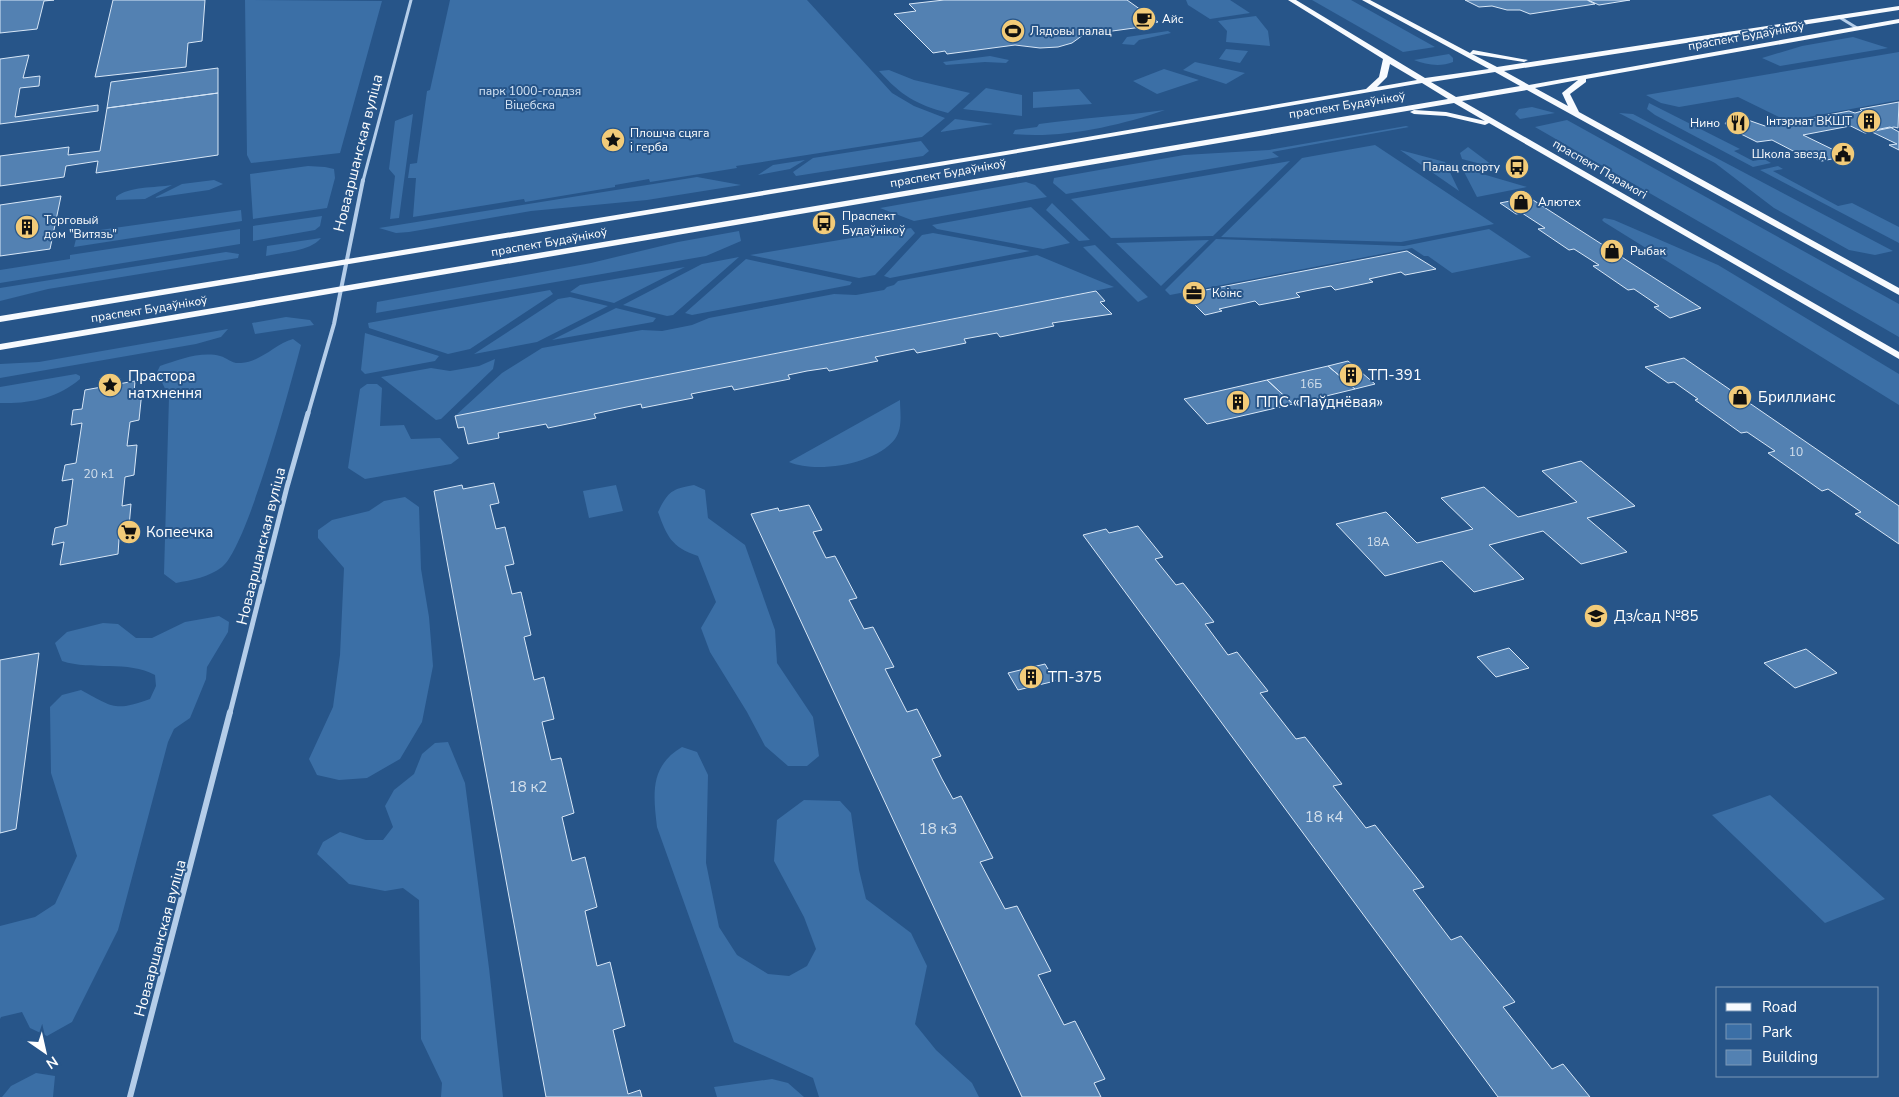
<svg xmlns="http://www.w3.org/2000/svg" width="1899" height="1097" font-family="'Nunito Sans',sans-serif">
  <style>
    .green { fill: #3b6fa6 }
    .building { fill: #5381b2; stroke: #d8e7f7 }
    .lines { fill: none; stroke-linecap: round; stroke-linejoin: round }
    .minor-far3 { stroke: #b4cde9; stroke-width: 3 }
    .minor-far2 { stroke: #b4cde9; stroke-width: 4 }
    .minor-far1 { stroke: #b4cde9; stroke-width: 5 }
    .minor { stroke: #b4cde9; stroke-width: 6 }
    .primary { fill: #f7fafe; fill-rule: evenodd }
    .labels { text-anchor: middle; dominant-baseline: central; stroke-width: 4; stroke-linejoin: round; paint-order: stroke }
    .far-poi-label { font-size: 12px; fill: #fff; stroke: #275589; text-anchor: start }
    .far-street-label { font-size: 12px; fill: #fff; stroke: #275589 }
    .far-park-label { font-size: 12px; fill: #d8e7f7; stroke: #275589 }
    .number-label { font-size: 12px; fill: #d4e0ec }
    .street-label { font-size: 15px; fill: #fff; stroke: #275589 }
    .poi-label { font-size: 15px; fill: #fff; stroke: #275589; text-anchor: start }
    .near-number-label { font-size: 15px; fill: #d4e0ec }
  </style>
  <rect width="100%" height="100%" fill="#275589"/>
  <!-- green -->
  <path class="green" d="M245,0L382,1L340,153L251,163L247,155Z
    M450,0H807L892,93L914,106L945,118L922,137L736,166L737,168L650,182L649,179L615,185V187L525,202L524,199L413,217L416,178H408L410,164L417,163L427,91L430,90Z
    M1186,0H1230L1250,13L1210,19L1188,5Z
    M1312,0H1351L1435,47L1403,52Z
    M1256,16L1268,31L1270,46L1226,42L1227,31L1218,21Z
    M1168,31L1171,33L1139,40L1134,45L1122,44L1127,37Z
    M1853,37L1888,48L1780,66L1762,58L1802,46Z
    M1226,49L1248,51L1240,63L1219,59Z
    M1899,52V100L1787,121L1738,97L1679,107L1661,103L1646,95Z
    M1449,54L1453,58V62C1441,67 1426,65 1414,60Z
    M990,56L1009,60L1006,63L985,62L946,65L943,62Z
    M1195,62L1245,73L1226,84L1183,70Z
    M1164,69L1199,80L1157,94L1133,81Z
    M889,70L914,80L970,93L948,113C915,104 902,96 879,71Z
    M986,88L1022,95V116L963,109Z
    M1079,89L1092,104L1033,108V92Z
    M1649,103L1740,149L1734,151L1753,161L1764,159L1771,163L1753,167L1655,115L1647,109Z
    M1532,107L1555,113L1520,119L1515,114L1519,109Z
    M1165,110C1119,126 1061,139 1013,134L1015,130L1037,127L1039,124C1081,118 1122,116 1165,110Z
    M1619,113L1633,114L1893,251L1875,255L1849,250L1774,208L1715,163Z
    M413,114L399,218L390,219L395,176L389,169L395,121Z
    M955,119L993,124L940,132Z
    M1567,120L1899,304V337L1535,127Z
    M1406,126L1409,127L1272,152L1279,157L1066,194L1053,183L1054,178L1184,155L1269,150Z
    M921,141L929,151L923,156L796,176L793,172L813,158Z
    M1375,145L1494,224L1401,242L1221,237L1302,158Z
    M1468,147L1496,168L1462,159L1460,153Z
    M1400,150L1445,162L1459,191Z
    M805,160L790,169L758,175L773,165Z
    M1290,161L1213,236L1111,238L1071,199Z
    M308,166L325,167L334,169L335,178L327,208L253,219L250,174Z
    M1778,166L1783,169L1773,171L1838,206L1852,203L1899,227V243L1760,170Z
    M1462,168L1527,187L1477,197Z
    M697,177L741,185L647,200L531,211L409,232L396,233L379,228Z
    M214,180L223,184L209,190L154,198L182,184Z
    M1026,182L1035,185L1047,197L914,221L880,208Z
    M172,185L145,199L116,200V197C129,186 155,188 172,185Z
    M1052,203L1090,240L1079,241L1046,210Z
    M1031,207L1070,243L1043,249L937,229L932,225Z
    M241,210L242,221L74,247L76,239L86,232Z
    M322,216L320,226L315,230L253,241V226Z
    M1604,218L1614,220L1718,265L1899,374V405L1604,222L1602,220Z
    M911,228L915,233L875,275L859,278L750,255Z
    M240,229V244L0,283V270L70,259V255Z
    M1489,229L1531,257L1452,273L1428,256H1424L1412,248L1170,295L1165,290L1216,239L1404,246Z
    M739,231L741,241L706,256L376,313L377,302L591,263L678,242Z
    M933,233L1030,251L890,278L884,276L922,235Z
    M321,238C309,252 283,252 266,256L267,246Z
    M1209,240L1161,286L1116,243Z
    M1095,245L1148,297L1138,302L1083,247Z
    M226,252L239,254L238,258L48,289L0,301V288Z
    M1037,255L1114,287L455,416L502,373L542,348L642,330L662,331L692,325L709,318L834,294L856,295L884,290L887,287L894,285L898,281Z
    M739,257L673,315L667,316L623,305L702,264Z
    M746,259L852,282L850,285L692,315L685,313Z
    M685,267L614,303L570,292L580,285Z
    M550,290L553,294L470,349L448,354L369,328L368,323Z
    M570,297L608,306L537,342L474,354L558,299Z
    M616,308L656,318L653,322L552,340Z
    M286,317L310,320L314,325L255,334L252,323Z
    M228,329L221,337L196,344L0,378V364L39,362Z
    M365,333L439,356L435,361L365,374L361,370Z
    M293,339L301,345C291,383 247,548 222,567C209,577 192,580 176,583L164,574L169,397L157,372L160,366C178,360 201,351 220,356C228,358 231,364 241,363C261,362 275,344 293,339Z
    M495,359L493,369L441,419L436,420L381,377L431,368L450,371L479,366Z
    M76,374L80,376V379C58,398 29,404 0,403V387Z
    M367,384H377L382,388L380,426L404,425L411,439L440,438L459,458L451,464L365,479L348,468L360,389Z
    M900,400C900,413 903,428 895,439C876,464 817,474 789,462Z
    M616,485L623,511L589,518L583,491Z
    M694,485L705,490L708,518L745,545L775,630L777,663L813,717L819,756L807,766H788L765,746L747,712L710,652L701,628L716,602L698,556C671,547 667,536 658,512C668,492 671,489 694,485Z
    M405,497L419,507L421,569L429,617L433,666L422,722L400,759L367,778L339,780L317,775L309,759L333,707L340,655L344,568L318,538V530L332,520L369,511L384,501Z
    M219,616L229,622L228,632L207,667L206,679L190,718L174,729L168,742L118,930L72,1022L47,1036L30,1028L22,1012L1,1017L0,1019V926L35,917L55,904L77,856L51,773L50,707L62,695L81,690C113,707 114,712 150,699L156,686L155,675C128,660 92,671 62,661L55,643L67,632L103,623L118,624L136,638H152L185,622Z
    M448,742L465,783L489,968L503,1097H441L442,1083L421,1039L419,900L403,888L385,891L349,884L317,854L323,842L340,832L366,840H383L393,827L385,806L394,790L414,774L422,754L435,743Z
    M682,747L697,752L708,775L706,863L719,927L737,955L768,974L789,976L807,966L816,949L804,917L774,861L777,820L804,800L840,801L851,813L859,870L866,899L911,933L927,966L915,1024L936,1050L972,1083L979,1097H819L813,1078L734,1042L657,827C653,793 650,766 682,747Z
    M1770,795L1885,899L1825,923L1712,815Z
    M36,1073L55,1076L53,1097H2L11,1086Z
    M772,1079L788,1083L804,1097H717L714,1087Z"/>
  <!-- building -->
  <path class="building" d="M0,0H54L44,1L37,29L0,33Z
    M113,0H205L202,41L188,43L186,67L95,77Z
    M944,0H1127L1158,22L1146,24L1149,26L1083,35L1072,43L1058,47L1040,48L1015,45L947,54L945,51L933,53L894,14L916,11L909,4Z
    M1465,0H1587L1595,4L1530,14L1520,10H1507L1492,6L1479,7Z
    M1588,0H1630L1599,5Z
    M29,55L23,78L40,76L39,86L20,88L15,117L98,105V111L0,124V59Z
    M218,68V93L107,108L111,82Z
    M218,93V155L96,173L98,161L66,166L64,177L0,186V156L69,147L68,155L100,151L107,108Z
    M1899,102L1898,128L1894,127L1865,133L1828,115L1849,111L1855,113L1862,111L1860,109Z
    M1828,115L1850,126L1803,135L1838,152L1842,151L1851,155L1822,161L1797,153L1772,140L1757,142L1729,128L1725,123L1745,119L1765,126L1772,124L1771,122L1784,119L1791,123Z
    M1890,127L1899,132V150L1889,145L1897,144L1870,131Z
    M61,196L50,249L0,256V205Z
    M1515,200L1518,203L1533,200L1701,308L1670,318L1654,307L1659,306L1634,289L1628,290L1593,266L1599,265L1574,249L1569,250L1538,229L1545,228L1522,213L1516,214L1500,203Z
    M1407,251L1436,269L1405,275L1401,272L1369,279L1373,282L1335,290L1331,286L1315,289L1296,293L1300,297L1259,305L1255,301L1219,309L1222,311L1205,315L1188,298L1194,297L1190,293Z
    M1096,291L1105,301L1100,302L1112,314L1052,323L1054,326L1000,337L997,333L964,339L966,343L917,353L914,349L875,357L878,361L829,371L827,368L807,371L788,375L790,379L734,390L732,386L691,394L693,398L642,408L641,404L617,409L594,414L596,418L548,428L546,424L498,433L499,438L468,444L464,427L458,428L455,416Z
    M1684,358L1899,506V544L1855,514L1861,512L1828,489L1822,491L1768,453L1775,451L1747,432L1741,433L1695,400L1698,399L1674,382L1668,383L1645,367Z
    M1348,361L1375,384L1355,389L1328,366Z
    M1328,366L1355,389L1293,404L1267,380Z
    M1267,380L1293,404L1207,424L1184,399Z
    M135,381L134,393L142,391L139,420L130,422L127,446L137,445L134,475L125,477L122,506L131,504L128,538L119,539L118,554L60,565L64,542L52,545L55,528L67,525L73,479L62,481L65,465L76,463L82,423L71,425L73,410L82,409L85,390Z
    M1581,461L1635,506L1587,518L1627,552L1581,564L1543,531L1489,545L1524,579L1474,592L1442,561L1385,576L1336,524L1386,512L1417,543L1473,529L1441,498L1484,487L1518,517L1577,502L1542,471Z
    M494,483L499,503L490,505L496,529L505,527L514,564L505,566L512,594L521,592L531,635L524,637L534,680L544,677L554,719L542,722L551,760L561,758L574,813L562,817L572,861L585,857L597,907L585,911L597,966L610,962L625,1026L613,1030L628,1094L640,1090L642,1097H546L434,491L462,485L463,489Z
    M809,505L822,530L813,532L826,558L835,556L857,598L849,600L864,629L873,627L894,667L885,669L907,712L917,709L941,756L932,759L942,779L953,799L961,796L993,858L980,862L1005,909L1017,906L1051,971L1038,975L1064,1025L1075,1021L1105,1079L1094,1083L1101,1097H1022L751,514L778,508L779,511Z
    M1138,526L1163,557L1155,559L1176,585L1183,583L1214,622L1205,624L1228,655L1237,652L1268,691L1260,693L1296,739L1305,737L1342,784L1333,786L1366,828L1375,825L1424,887L1413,890L1451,940L1461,936L1515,1002L1503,1007L1552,1069L1563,1064L1590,1097H1498L1083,535L1106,529L1109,533Z
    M1509,648L1529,668L1496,677L1477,657Z
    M1806,649L1837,673L1795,688L1764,663Z
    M39,653L16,829L0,833V660Z
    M1045,664L1055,681L1018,690L1008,673Z"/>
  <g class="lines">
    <!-- minor-far3 -->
    <path class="minor-far3" d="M1839,17L1857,28
      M363,181L411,0"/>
    <!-- minor-far2 -->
    <path class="minor-far2" d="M308,414L334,324L363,180"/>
    <!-- minor-far1 -->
    <path class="minor-far1" d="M230,713L287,487L308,413"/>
    <!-- minor -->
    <path class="minor" d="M130,1097L230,712"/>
    <!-- primary -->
    <path class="primary" d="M1288,0H1296L1425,78L1489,69L1362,0H1370L1470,53L1473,50L1528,60L1524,62L1472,54L1497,67L1899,6V10L1504,71L1529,85L1899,19V23L1586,79V82L1570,94L1579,112L1899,288V295L1527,90L1462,101L1899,352V359L1489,123L1485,125L1446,116L1414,114L1410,112L1414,110L1446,112L1485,121L1454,103L0,350V344L1448,99L1422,83L1006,155L0,322V316L1006,151L1366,89L1379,77L1383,59ZM1390,64L1417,80L1377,87L1387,77ZM1495,72L1520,86L1456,97L1431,82ZM1578,80L1562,93L1568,106L1535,88Z"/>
  </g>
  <!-- icons -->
  <defs>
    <g id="cafe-disc" transform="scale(1.25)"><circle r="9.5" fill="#f2cb79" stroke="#275589"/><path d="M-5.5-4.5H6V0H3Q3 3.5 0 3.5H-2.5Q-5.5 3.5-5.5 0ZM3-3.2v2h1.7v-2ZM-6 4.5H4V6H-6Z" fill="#111"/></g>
    <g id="stadium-disc" transform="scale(1.25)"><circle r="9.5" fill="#f2cb79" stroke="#275589"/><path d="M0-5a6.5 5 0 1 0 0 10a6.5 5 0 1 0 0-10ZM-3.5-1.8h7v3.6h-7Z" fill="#111"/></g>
    <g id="building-disc" transform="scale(1.25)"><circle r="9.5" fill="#f2cb79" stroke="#275589"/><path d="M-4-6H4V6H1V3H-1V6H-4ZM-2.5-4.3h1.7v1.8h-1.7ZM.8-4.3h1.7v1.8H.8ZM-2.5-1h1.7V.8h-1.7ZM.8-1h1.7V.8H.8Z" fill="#111"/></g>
    <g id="restaurant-disc" transform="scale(1.25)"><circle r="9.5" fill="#f2cb79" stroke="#275589"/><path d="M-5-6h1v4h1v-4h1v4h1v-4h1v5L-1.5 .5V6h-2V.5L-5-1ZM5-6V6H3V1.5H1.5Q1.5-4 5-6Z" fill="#111"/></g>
    <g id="sight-disc" transform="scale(1.25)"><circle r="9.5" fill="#f2cb79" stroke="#275589"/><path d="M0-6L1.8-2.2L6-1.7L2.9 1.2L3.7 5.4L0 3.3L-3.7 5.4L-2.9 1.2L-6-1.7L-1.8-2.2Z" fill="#111"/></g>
    <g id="civic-disc" transform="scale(1.25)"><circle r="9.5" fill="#f2cb79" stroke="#275589"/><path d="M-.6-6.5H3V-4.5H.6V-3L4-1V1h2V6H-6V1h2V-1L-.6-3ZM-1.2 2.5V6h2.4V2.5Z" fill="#111"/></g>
    <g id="bus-disc" transform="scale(1.25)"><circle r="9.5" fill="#f2cb79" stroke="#275589"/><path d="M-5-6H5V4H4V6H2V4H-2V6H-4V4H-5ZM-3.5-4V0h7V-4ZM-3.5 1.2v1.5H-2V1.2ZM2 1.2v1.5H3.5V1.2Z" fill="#111"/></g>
    <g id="shop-disc" transform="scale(1.25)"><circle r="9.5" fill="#f2cb79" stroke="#275589"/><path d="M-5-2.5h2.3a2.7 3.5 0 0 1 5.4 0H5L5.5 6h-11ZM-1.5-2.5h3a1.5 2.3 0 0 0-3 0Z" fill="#111"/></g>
    <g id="office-disc" transform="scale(1.25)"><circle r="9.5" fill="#f2cb79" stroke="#275589"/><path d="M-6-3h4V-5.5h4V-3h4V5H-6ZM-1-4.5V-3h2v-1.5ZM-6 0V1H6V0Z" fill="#111"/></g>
    <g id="supermarket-disc" transform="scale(1.25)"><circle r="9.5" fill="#f2cb79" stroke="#275589"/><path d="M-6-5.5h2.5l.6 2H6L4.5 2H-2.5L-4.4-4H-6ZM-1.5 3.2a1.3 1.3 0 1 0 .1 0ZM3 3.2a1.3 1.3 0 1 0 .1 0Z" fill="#111"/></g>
    <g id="school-disc" transform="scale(1.25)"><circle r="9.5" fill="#f2cb79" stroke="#275589"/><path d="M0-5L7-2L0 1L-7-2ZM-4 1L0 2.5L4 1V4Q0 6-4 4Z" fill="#111"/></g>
  </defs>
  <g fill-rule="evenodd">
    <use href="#cafe-disc" x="1144" y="19"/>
    <use href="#stadium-disc" x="1013" y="31"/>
    <use href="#building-disc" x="1869" y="121"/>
    <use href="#restaurant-disc" x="1738" y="123"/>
    <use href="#sight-disc" x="613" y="140"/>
    <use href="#civic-disc" x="1843" y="154"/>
    <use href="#bus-disc" x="1517" y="167"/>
    <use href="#shop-disc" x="1521" y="202"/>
    <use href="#bus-disc" x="824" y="223"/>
    <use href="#building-disc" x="27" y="227"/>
    <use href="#shop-disc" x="1612" y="251"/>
    <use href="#office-disc" x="1194" y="293"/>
    <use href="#building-disc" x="1351" y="375"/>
    <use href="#sight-disc" x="110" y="385"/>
    <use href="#shop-disc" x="1740" y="397"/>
    <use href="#building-disc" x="1238" y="402"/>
    <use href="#supermarket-disc" x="129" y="532"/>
    <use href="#school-disc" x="1596" y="616"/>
    <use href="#building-disc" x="1031" y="677"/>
  </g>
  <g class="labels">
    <!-- far-poi labels -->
    <g class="far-poi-label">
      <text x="1162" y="19">Айс</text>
      <text x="1030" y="31">Лядовы палац</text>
      <text x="1852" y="121" text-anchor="end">Інтэрнат ВКШТ</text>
      <text x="1720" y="123" text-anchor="end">Нино</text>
      <text x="630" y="133">Плошча сцяга<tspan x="630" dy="14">і герба</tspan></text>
      <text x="1826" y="154" text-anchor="end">Школа звезд</text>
      <text x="1500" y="167" text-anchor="end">Палац спорту</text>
      <text x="1538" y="202">Алютех</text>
      <text x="842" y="216">Праспект<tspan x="842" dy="14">Будаўнікоў</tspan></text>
      <text x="44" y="220">Торговый<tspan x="44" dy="14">дом "Витязь"</tspan></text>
      <text x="1630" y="251">Рыбак</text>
      <text x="1212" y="293">Коінс</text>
    </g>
    <!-- far-street labels -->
    <g class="far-street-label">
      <text transform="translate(1746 36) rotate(-10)">праспект Будаўнікоў</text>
      <text transform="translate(1347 105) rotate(-9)">праспект Будаўнікоў</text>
      <text transform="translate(1600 169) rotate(30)">праспект Перамогі</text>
      <text transform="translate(948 173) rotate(-10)">праспект Будаўнікоў</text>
      <text transform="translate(549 242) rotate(-10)">праспект Будаўнікоў</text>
      <text transform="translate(149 309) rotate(-9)">праспект Будаўнікоў</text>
    </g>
    <!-- far-park labels -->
    <g class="far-park-label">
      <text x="530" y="91">парк 1000-годдзя<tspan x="530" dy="14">Віцебска</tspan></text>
    </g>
    <!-- number labels -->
    <g class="number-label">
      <text x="1311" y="384">16Б</text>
      <text x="1796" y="452">10</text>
      <text x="99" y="474">20 к1</text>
      <text x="1378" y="542">18А</text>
    </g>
    <!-- street labels -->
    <g class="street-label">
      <text transform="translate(358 153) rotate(-76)">Новааршанская вуліца</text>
      <text transform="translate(261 546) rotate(-76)">Новааршанская вуліца</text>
      <text transform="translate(160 938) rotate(-75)">Новааршанская вуліца</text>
    </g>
    <!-- poi labels -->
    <g class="poi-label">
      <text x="1368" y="375">ТП-391</text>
      <text x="128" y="376">Прастора<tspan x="128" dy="17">натхнення</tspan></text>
      <text x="1758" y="397">Бриллианс</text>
      <text x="1256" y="402">ППС «Паўднёвая»</text>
      <text x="146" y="532">Копеечка</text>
      <text x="1614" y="616">Дз/сад №85</text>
      <text x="1048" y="677">ТП-375</text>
    </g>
    <!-- near-number labels -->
    <g class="near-number-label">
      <text x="528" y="787">18 к2</text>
      <text x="1324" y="817">18 к4</text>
      <text x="938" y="829">18 к3</text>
    </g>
  </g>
  <!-- legend -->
  <rect x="1716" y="987" width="162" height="90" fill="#275589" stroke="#7d99b8"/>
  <rect x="1726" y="1003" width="25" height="8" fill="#f7fafe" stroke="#7d99b8"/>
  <text x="1762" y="1012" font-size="15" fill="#ffffff">Road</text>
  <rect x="1726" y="1024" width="25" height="15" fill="#3b6fa6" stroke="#7d99b8"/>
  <text x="1762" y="1037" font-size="15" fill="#ffffff">Park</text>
  <rect x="1726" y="1050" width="25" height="15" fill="#5381b2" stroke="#7d99b8"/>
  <text x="1762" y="1062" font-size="15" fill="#ffffff">Building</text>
  <!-- north arrow -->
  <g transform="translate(45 1052) rotate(146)" stroke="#275589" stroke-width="4" paint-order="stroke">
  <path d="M0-4L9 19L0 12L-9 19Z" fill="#ffffff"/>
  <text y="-8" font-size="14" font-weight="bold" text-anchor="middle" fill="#ffffff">N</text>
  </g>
</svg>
